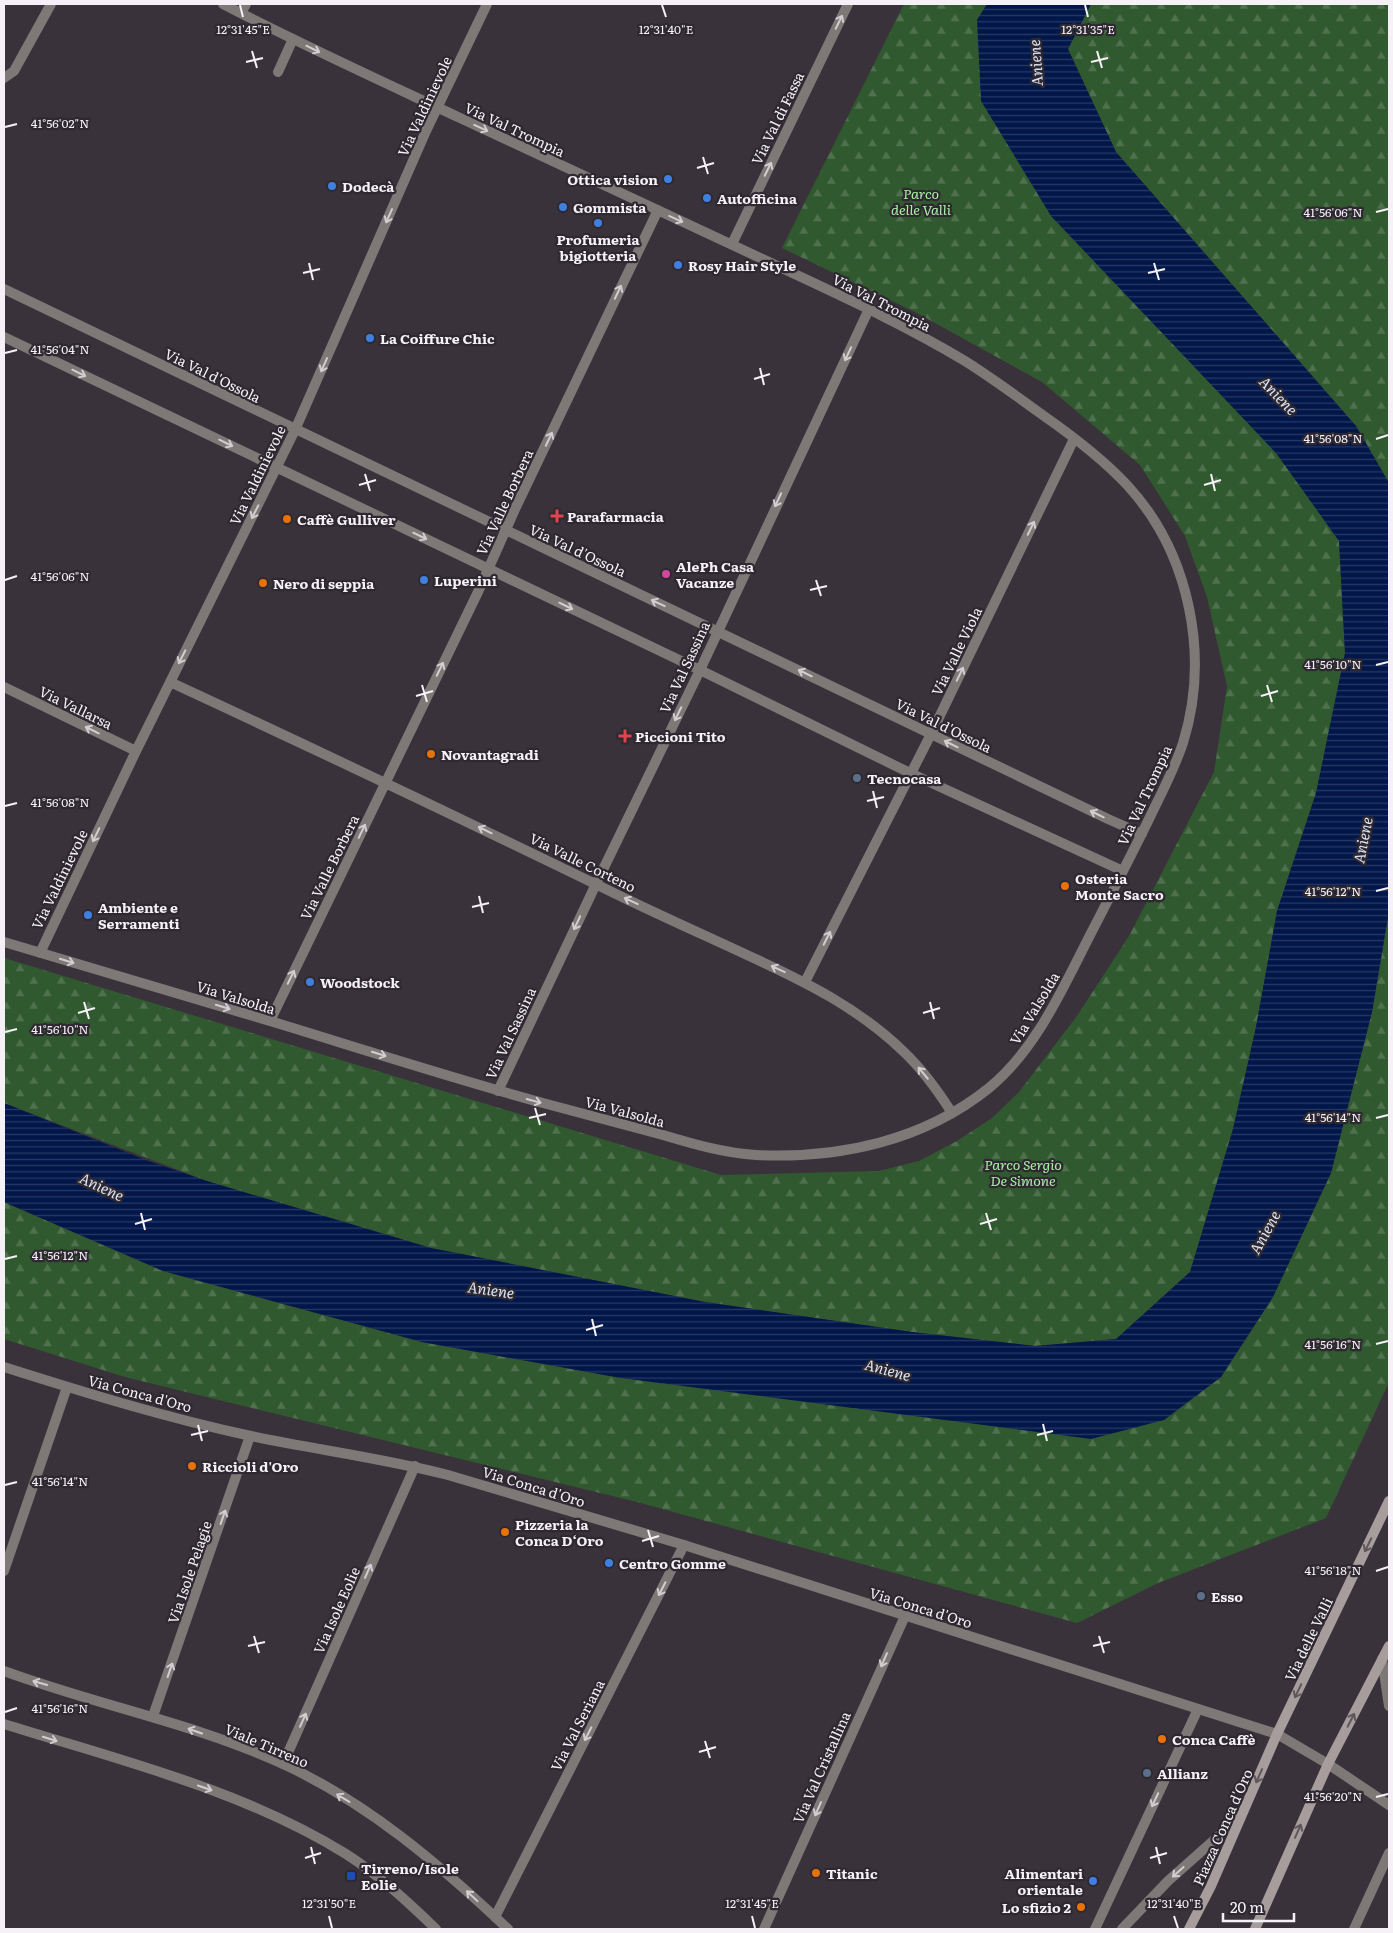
<svg xmlns="http://www.w3.org/2000/svg" width="1393" height="1933" font-family="Literata,serif">
  <style>
    .forest { fill: url(#forest-firs) }
    .water { fill: url(#water-rules) }
    .lines { fill: none; stroke-linecap: round; stroke-linejoin: round }
    .service { stroke: #7e7877; stroke-width: 10 }
    .minor { stroke: #7e7877; stroke-width: 10 }
    .tertiary { stroke: #7e7877; stroke-width: 10 }
    .secondary { stroke: #a79d9d; stroke-width: 10 }
    .oneway { stroke: #d1cdd0 }
    .oneway2 { stroke: #5e575c }
    .ticks { fill: none; stroke: #f5f1f6; stroke-width: 2 }
    .shop-dot { fill: #3f7fe0; stroke: #2e2830; stroke-width: 2 }
    .health-dot { fill: #e0444e; stroke: #2e2830; stroke-width: 2 }
    .food-dot { fill: #e8710a; stroke: #2e2830; stroke-width: 2 }
    .hotel-dot { fill: #d1479c; stroke: #2e2830; stroke-width: 2 }
    .service-dot { fill: #5c6f8a; stroke: #2e2830; stroke-width: 2 }
    .transit-dot { fill: #1a4fb4; stroke: #2e2830; stroke-width: 2 }
    .labels { text-anchor: middle; dominant-baseline: central; stroke-width: 4.5; stroke-linejoin: round; paint-order: stroke }
    .street-label { font-size: 14px; fill: #f5f1f6; stroke: #2e2830 }
    .poi-label { font-size: 14px; font-weight: bold; fill: #f5f1f6; stroke: #2e2830; text-anchor: start }
    .park-label { font-size: 14px; font-style: italic; fill: #a8f0a3; stroke: #2e2830 }
    .water-label { font-size: 15px; font-style: italic; fill: #dae3f4; stroke: #2e2830 }
    .ticks-label { font-size: 12px; text-anchor: middle; fill: #f5f1f6; stroke: #2e2830; stroke-width: 4.5; stroke-linejoin: round; paint-order: stroke }
  </style>
  <defs>
    <pattern id="forest-firs" width="22" height="20" patternUnits="userSpaceOnUse" patternTransform="scale(1.25)"><rect width="22" height="20" fill="#31592f"/><path d="M5 1l3.5 6h-7zM16 11l3.5 6h-7z" fill="#4f714e"/></pattern>
    <pattern id="water-rules" width="6" height="5" patternUnits="userSpaceOnUse" patternTransform="scale(1.25)"><rect width="6" height="5" fill="#021749"/><path d="M0 2.5h6" fill="none" stroke="#283964"/></pattern>
  </defs>
  <rect width="100%" height="100%" fill="#39323a"/>
  <!-- forest -->
  <path class="forest" d="M904,4H987L977,20L1339,541L1345,653L1316,793L1277,911L1256,1027L1233,1129L1190,1272L1116,1339L1035,1346L912,1332L705,1302L431,1248L207,1181L4,1103V958L721,1175L879,1171L919,1161L957,1141L992,1118L1019,1092L1077,1016L1129,936L1214,772L1227,686L1207,597L1185,536L1140,465L1042,382L917,313L782,248Z
    M1091,4H1389V483L1356,426L1116,152L1068,49Z
    M1389,911V1382L1326,1518L1158,1583L1077,1623L637,1502L125,1377L4,1339V1202L163,1271L422,1342L621,1378L1164,1420L1221,1377L1273,1297L1331,1173L1372,1012Z"/>
  <!-- water -->
  <path class="water" d="M987,4H1091L1068,49L1116,152L1356,426L1389,483V911L1372,1012L1331,1173L1273,1297L1221,1377L1164,1420L1091,1439L621,1378L422,1342L163,1271L4,1202V1103L146,1160L207,1181L431,1248L705,1302L912,1332L1035,1346L1116,1339L1190,1272L1233,1129L1256,1027L1277,911L1316,793L1345,653L1339,541L1276,453L1051,216L981,101L977,20Z"/>
  <g class="lines">
    <!-- service -->
    <path class="service" d="M241,13L246,4
      M278,72L293,39
      M4,78L14,71L51,4
      M1095,1929L1198,1709
      M1122,1929L1168,1881L1240,1817"/>
    <!-- minor -->
    <path class="minor" d="M732,244L848,4
      M4,289L1108,819L1142,834
      M4,337L700,670L910,773L1123,871
      M170,682C319,751 468,822 616,894C659,915 704,935 747,955C804,981 859,1008 904,1052C923,1070 938,1091 952,1113
      M4,687L136,751
      M4,942C96,969 188,996 280,1024C368,1051 455,1079 543,1103C583,1114 623,1124 663,1135C693,1144 724,1153 756,1155C839,1159 923,1141 989,1088C1035,1050 1060,994 1087,941C1108,900 1129,860 1149,819C1161,794 1174,770 1183,743C1210,656 1190,554 1128,486C1103,459 1074,437 1044,416C1018,397 992,378 965,361C902,323 835,293 769,262C666,213 562,165 458,117C379,80 300,44 223,4
      M40,953L136,751L295,430L426,131L487,4
      M805,982L931,734L1074,439
      M270,1021L478,592L516,507L658,210
      M498,1091L596,884L700,670L869,309
      M4,1571L67,1387
      M153,1716L250,1436
      M283,1764L415,1466
      M495,1917L684,1545
      M764,1929L905,1616
      M1354,1929L1389,1853"/>
    <!-- tertiary -->
    <path class="tertiary" d="M4,1367C86,1393 167,1418 251,1436C317,1450 383,1458 448,1475L684,1545L1277,1734L1328,1764L1389,1805
      M1382,1659L1389,1706
      M4,1671C96,1705 194,1723 283,1764C368,1803 440,1865 508,1929
      M4,1724C119,1760 243,1790 346,1854C379,1875 408,1902 436,1929"/>
    <!-- secondary -->
    <path class="secondary" d="M1189,1929L1211,1886L1277,1734L1389,1501
      M1255,1929L1328,1764L1389,1646"/>
  </g>
  <!-- one-way arrows -->
  <defs><path id="oneway-shaft" d="M-6 0H5M1.5-3L5.5 0L1.5 3" fill="none" stroke-width="1.6" stroke-linecap="round" stroke-linejoin="round" transform="scale(1.25)"/></defs>
  <g class="oneway">
    <use href="#oneway-shaft" transform="translate(839 22) rotate(-64)"/>
    <use href="#oneway-shaft" transform="translate(313 49) rotate(26)"/>
    <use href="#oneway-shaft" transform="translate(481 128) rotate(25)"/>
    <use href="#oneway-shaft" transform="translate(768 169) rotate(-64)"/>
    <use href="#oneway-shaft" transform="translate(389 216) rotate(114)"/>
    <use href="#oneway-shaft" transform="translate(676 219) rotate(24)"/>
    <use href="#oneway-shaft" transform="translate(618 292) rotate(-65)"/>
    <use href="#oneway-shaft" transform="translate(848 354) rotate(115)"/>
    <use href="#oneway-shaft" transform="translate(324 365) rotate(114)"/>
    <use href="#oneway-shaft" transform="translate(79 373) rotate(26)"/>
    <use href="#oneway-shaft" transform="translate(549 439) rotate(-65)"/>
    <use href="#oneway-shaft" transform="translate(226 443) rotate(26)"/>
    <use href="#oneway-shaft" transform="translate(778 500) rotate(115)"/>
    <use href="#oneway-shaft" transform="translate(255 512) rotate(117)"/>
    <use href="#oneway-shaft" transform="translate(1031 528) rotate(-64)"/>
    <use href="#oneway-shaft" transform="translate(420 536) rotate(26)"/>
    <use href="#oneway-shaft" transform="translate(658 603) rotate(-155)"/>
    <use href="#oneway-shaft" transform="translate(566 606) rotate(26)"/>
    <use href="#oneway-shaft" transform="translate(182 657) rotate(117)"/>
    <use href="#oneway-shaft" transform="translate(440 669) rotate(-64)"/>
    <use href="#oneway-shaft" transform="translate(805 673) rotate(-154)"/>
    <use href="#oneway-shaft" transform="translate(960 674) rotate(-64)"/>
    <use href="#oneway-shaft" transform="translate(678 714) rotate(116)"/>
    <use href="#oneway-shaft" transform="translate(92 730) rotate(-154)"/>
    <use href="#oneway-shaft" transform="translate(951 744) rotate(-154)"/>
    <use href="#oneway-shaft" transform="translate(1097 814) rotate(-154)"/>
    <use href="#oneway-shaft" transform="translate(485 830) rotate(-154)"/>
    <use href="#oneway-shaft" transform="translate(362 831) rotate(-64)"/>
    <use href="#oneway-shaft" transform="translate(96 835) rotate(116)"/>
    <use href="#oneway-shaft" transform="translate(631 901) rotate(-155)"/>
    <use href="#oneway-shaft" transform="translate(577 923) rotate(115)"/>
    <use href="#oneway-shaft" transform="translate(827 938) rotate(-63)"/>
    <use href="#oneway-shaft" transform="translate(67 961) rotate(17)"/>
    <use href="#oneway-shaft" transform="translate(778 969) rotate(-155)"/>
    <use href="#oneway-shaft" transform="translate(291 977) rotate(-64)"/>
    <use href="#oneway-shaft" transform="translate(223 1007) rotate(17)"/>
    <use href="#oneway-shaft" transform="translate(379 1054) rotate(17)"/>
    <use href="#oneway-shaft" transform="translate(923 1073) rotate(-130)"/>
    <use href="#oneway-shaft" transform="translate(534 1101) rotate(15)"/>
    <use href="#oneway-shaft" transform="translate(223 1517) rotate(-71)"/>
    <use href="#oneway-shaft" transform="translate(368 1571) rotate(-66)"/>
    <use href="#oneway-shaft" transform="translate(662 1589) rotate(117)"/>
    <use href="#oneway-shaft" transform="translate(884 1660) rotate(114)"/>
    <use href="#oneway-shaft" transform="translate(170 1670) rotate(-71)"/>
    <use href="#oneway-shaft" transform="translate(40 1683) rotate(-164)"/>
    <use href="#oneway-shaft" transform="translate(303 1720) rotate(-66)"/>
    <use href="#oneway-shaft" transform="translate(195 1731) rotate(-161)"/>
    <use href="#oneway-shaft" transform="translate(588 1734) rotate(117)"/>
    <use href="#oneway-shaft" transform="translate(50 1739) rotate(17)"/>
    <use href="#oneway-shaft" transform="translate(205 1788) rotate(19)"/>
    <use href="#oneway-shaft" transform="translate(343 1798) rotate(-149)"/>
    <use href="#oneway-shaft" transform="translate(1155 1800) rotate(115)"/>
    <use href="#oneway-shaft" transform="translate(818 1809) rotate(114)"/>
    <use href="#oneway-shaft" transform="translate(1178 1872) rotate(138)"/>
    <use href="#oneway-shaft" transform="translate(472 1896) rotate(-137)"/>
  </g>
  <g class="oneway2">
    <use href="#oneway-shaft" transform="translate(1368 1545) rotate(116)"/>
    <use href="#oneway-shaft" transform="translate(1298 1691) rotate(116)"/>
    <use href="#oneway-shaft" transform="translate(1351 1720) rotate(-63)"/>
    <use href="#oneway-shaft" transform="translate(1259 1776) rotate(114)"/>
    <use href="#oneway-shaft" transform="translate(1298 1831) rotate(-66)"/>
  </g>
  <!-- ticks -->
  <path class="ticks" d="M240,5L243,17M662,5L666,17M1085,5L1088,17M252,51L257,68M1097,51L1102,68M246,62L263,58M1091,62L1108,58M5,127L17,124M703,157L708,174M697,168L714,163M1376,212L1388,209M309,263L313,280M1154,263L1159,280M303,273L320,269M1148,273L1165,269M5,353L17,350M760,368L764,385M754,379L770,374M1376,439L1388,435M365,474L370,491M1211,474L1215,491M359,485L376,480M1204,485L1221,480M5,580L17,576M816,580L821,596M810,590L827,586M1376,665L1388,662M422,685L427,702M1267,685L1272,702M416,696L433,691M1261,696L1278,691M873,791L877,808M867,801L884,797M5,806L17,803M1376,891L1388,888M479,896L483,913M472,907L489,903M84,1002L89,1019M930,1002L934,1019M78,1013L95,1008M923,1013L940,1008M5,1032L17,1029M535,1108L540,1125M529,1118L546,1114M1376,1118L1388,1115M141,1213L145,1230M986,1213L991,1230M135,1224L152,1219M980,1224L997,1219M5,1259L17,1256M592,1319L596,1336M586,1330L603,1325M1376,1344L1388,1341M1043,1424L1047,1441M198,1425L202,1441M191,1435L208,1431M1037,1435L1053,1431M5,1485L17,1482M648,1530L653,1547M642,1541L659,1536M1376,1571L1388,1567M254,1636L259,1653M1099,1636L1104,1653M248,1646L265,1642M1093,1646L1110,1642M5,1712L17,1708M705,1741L710,1758M699,1752L716,1747M1376,1797L1388,1794M311,1847L315,1864M1156,1847L1160,1864M305,1858L321,1853M1150,1858L1167,1853M329,1916L332,1928M752,1916L755,1928M1174,1916L1178,1928"/>
  <!-- markers -->
  <g class="shop-dot">
    <circle cx="668" cy="179" r="5"/>
    <circle cx="332" cy="186" r="5"/>
    <circle cx="707" cy="198" r="5"/>
    <circle cx="563" cy="207" r="5"/>
    <circle cx="598" cy="223" r="5"/>
    <circle cx="678" cy="265" r="5"/>
    <circle cx="370" cy="338" r="5"/>
    <circle cx="424" cy="580" r="5"/>
    <circle cx="88" cy="915" r="5"/>
    <circle cx="310" cy="982" r="5"/>
    <circle cx="609" cy="1563" r="5"/>
    <circle cx="1093" cy="1881" r="5"/>
  </g>
  <g class="health-dot">
    <path d="M554.5 508.5h5v5h5v5h-5v5h-5v-5h-5v-5h5z"/>
    <path d="M622.5 728.5h5v5h5v5h-5v5h-5v-5h-5v-5h5z"/>
  </g>
  <g class="food-dot">
    <circle cx="287" cy="519" r="5"/>
    <circle cx="263" cy="583" r="5"/>
    <circle cx="431" cy="754" r="5"/>
    <circle cx="1065" cy="886" r="5"/>
    <circle cx="192" cy="1466" r="5"/>
    <circle cx="505" cy="1532" r="5"/>
    <circle cx="1162" cy="1739" r="5"/>
    <circle cx="816" cy="1873" r="5"/>
    <circle cx="1081" cy="1907" r="5"/>
  </g>
  <circle class="hotel-dot" cx="666" cy="574" r="5"/>
  <g class="service-dot">
    <circle cx="857" cy="778" r="5"/>
    <circle cx="1201" cy="1596" r="5"/>
    <circle cx="1147" cy="1773" r="5"/>
  </g>
  <rect class="transit-dot" x="346" y="1871" width="10" height="10" rx="2.5"/>
  <g class="labels">
    <!-- street labels -->
    <g class="street-label">
      <text transform="translate(424 106) rotate(-65)">Via Valdinievole</text>
      <text transform="translate(777 118) rotate(-64)">Via Val di Fassa</text>
      <text transform="translate(515 129) rotate(25)">Via Val Trompia</text>
      <text transform="translate(882 302) rotate(27)">Via Val Trompia</text>
      <text transform="translate(213 375) rotate(26)">Via Val d'Ossola</text>
      <text transform="translate(257 475) rotate(-64)">Via Valdinievole</text>
      <text transform="translate(504 502) rotate(-65)">Via Valle Borbera</text>
      <text transform="translate(578 550) rotate(25)">Via Val d'Ossola</text>
      <text transform="translate(956 651) rotate(-64)">Via Valle Viola</text>
      <text transform="translate(684 667) rotate(-65)">Via Val Sassina</text>
      <text transform="translate(76 707) rotate(26)">Via Vallarsa</text>
      <text transform="translate(944 725) rotate(26)">Via Val d'Ossola</text>
      <text transform="translate(1144 795) rotate(-65)">Via Val Trompia</text>
      <text transform="translate(583 862) rotate(26)">Via Valle Corteno</text>
      <text transform="translate(329 867) rotate(-64)">Via Valle Borbera</text>
      <text transform="translate(59 879) rotate(-64)">Via Valdinievole</text>
      <text transform="translate(236 997) rotate(17)">Via Valsolda</text>
      <text transform="translate(1034 1008) rotate(-59)">Via Valsolda</text>
      <text transform="translate(510 1033) rotate(-65)">Via Val Sassina</text>
      <text transform="translate(625 1111) rotate(15)">Via Valsolda</text>
      <text transform="translate(140 1393) rotate(15)">Via Conca d'Oro</text>
      <text transform="translate(534 1486) rotate(17)">Via Conca d'Oro</text>
      <text transform="translate(189 1572) rotate(-71)">Via Isole Pelagie</text>
      <text transform="translate(921 1607) rotate(17)">Via Conca d'Oro</text>
      <text transform="translate(336 1610) rotate(-66)">Via Isole Eolie</text>
      <text transform="translate(1308 1639) rotate(-64)">Via delle Valli</text>
      <text transform="translate(577 1725) rotate(-63)">Via Val Seriana</text>
      <text transform="translate(267 1745) rotate(23)">Viale Tirreno</text>
      <text transform="translate(821 1767) rotate(-66)">Via Val Cristallina</text>
      <text transform="translate(1222 1827) rotate(-66)">Piazza Conca d'Oro</text>
    </g>
    <!-- poi labels -->
    <g class="poi-label">
      <text x="658" y="179" text-anchor="end">Ottica vision</text>
      <text x="342" y="186">Dodecà</text>
      <text x="717" y="198">Autofficina</text>
      <text x="573" y="207">Gommista</text>
      <text x="598" y="239" text-anchor="middle">Profumeria<tspan x="598" dy="16">bigiotteria</tspan></text>
      <text x="688" y="265">Rosy Hair Style</text>
      <text x="380" y="338">La Coiffure Chic</text>
      <text x="567" y="516">Parafarmacia</text>
      <text x="297" y="519">Caffè Gulliver</text>
      <text x="676" y="566">AlePh Casa<tspan x="676" dy="16">Vacanze</tspan></text>
      <text x="434" y="580">Luperini</text>
      <text x="273" y="583">Nero di seppia</text>
      <text x="635" y="736">Piccioni Tito</text>
      <text x="441" y="754">Novantagradi</text>
      <text x="867" y="778">Tecnocasa</text>
      <text x="1075" y="878">Osteria<tspan x="1075" dy="16">Monte Sacro</tspan></text>
      <text x="98" y="907">Ambiente e<tspan x="98" dy="16">Serramenti</tspan></text>
      <text x="320" y="982">Woodstock</text>
      <text x="202" y="1466">Riccioli d'Oro</text>
      <text x="515" y="1524">Pizzeria la<tspan x="515" dy="16">Conca D‘Oro</tspan></text>
      <text x="619" y="1563">Centro Gomme</text>
      <text x="1211" y="1596">Esso</text>
      <text x="1172" y="1739">Conca Caffè</text>
      <text x="1157" y="1773">Allianz</text>
      <text x="361" y="1868">Tirreno/Isole<tspan x="361" dy="16">Eolie</tspan></text>
      <text x="826" y="1873">Titanic</text>
      <text x="1083" y="1873" text-anchor="end">Alimentari<tspan x="1083" dy="16">orientale</tspan></text>
      <text x="1071" y="1907" text-anchor="end">Lo sfizio 2</text>
    </g>
    <!-- park labels -->
    <g class="park-label">
      <text x="921" y="193">Parco<tspan x="921" dy="16">delle Valli</tspan></text>
      <text x="1023" y="1164">Parco Sergio<tspan x="1023" dy="16">De Simone</tspan></text>
    </g>
    <!-- water labels -->
    <g class="water-label">
      <text transform="translate(1035 63) rotate(-94)">Aniene</text>
      <text transform="translate(1279 395) rotate(46)">Aniene</text>
      <text transform="translate(1362 840) rotate(-79)">Aniene</text>
      <text transform="translate(102 1186) rotate(25)">Aniene</text>
      <text transform="translate(1264 1232) rotate(-61)">Aniene</text>
      <text transform="translate(491 1289) rotate(8)">Aniene</text>
      <text transform="translate(888 1369) rotate(15)">Aniene</text>
    </g>
  </g>
  <g class="ticks-label">
    <text x="243" y="34">12°31'45"E</text>
    <text x="666" y="34">12°31'40"E</text>
    <text x="1088" y="34">12°31'35"E</text>
    <text x="60" y="128">41°56'02"N</text>
    <text x="1333" y="217">41°56'06"N</text>
    <text x="60" y="354">41°56'04"N</text>
    <text x="1333" y="443">41°56'08"N</text>
    <text x="60" y="581">41°56'06"N</text>
    <text x="1333" y="669">41°56'10"N</text>
    <text x="60" y="807">41°56'08"N</text>
    <text x="1333" y="896">41°56'12"N</text>
    <text x="60" y="1034">41°56'10"N</text>
    <text x="1333" y="1122">41°56'14"N</text>
    <text x="60" y="1260">41°56'12"N</text>
    <text x="1333" y="1349">41°56'16"N</text>
    <text x="60" y="1486">41°56'14"N</text>
    <text x="1333" y="1575">41°56'18"N</text>
    <text x="60" y="1713">41°56'16"N</text>
    <text x="1333" y="1801">41°56'20"N</text>
    <text x="329" y="1908">12°31'50"E</text>
    <text x="752" y="1908">12°31'45"E</text>
    <text x="1174" y="1908">12°31'40"E</text>
  </g>
  <!-- border -->
  <rect width="1393" height="1933" fill="none" stroke="#f5f1f6" stroke-width="10"/>
  <!-- scale -->
  <path d="M1223 1913v8h71v-8" fill="none" stroke="#f5f1f6" stroke-width="2.5"/>
  <text x="1230" y="1913" font-size="15" fill="#f5f1f6" stroke="#2e2830" stroke-width="4" paint-order="stroke">20 m</text>
</svg>
